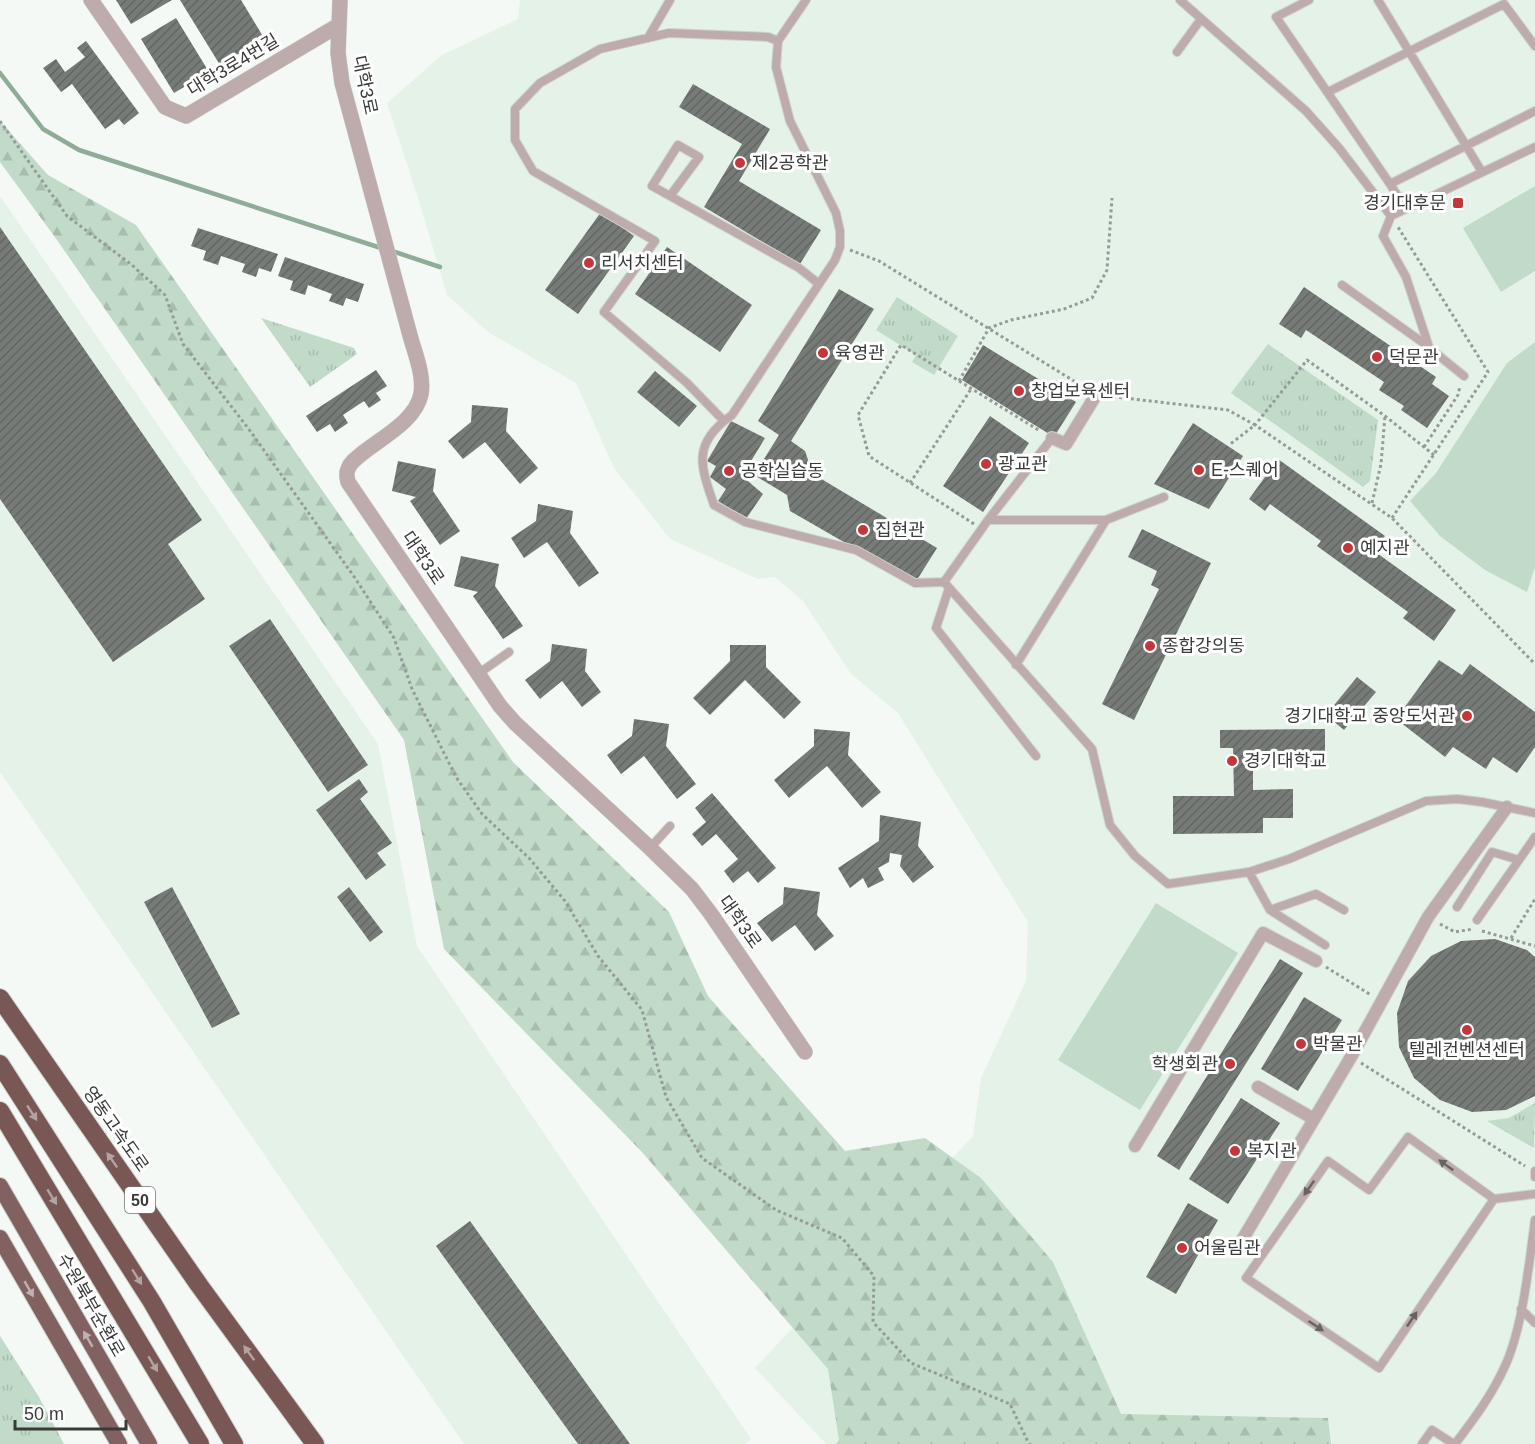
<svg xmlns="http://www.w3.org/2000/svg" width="1535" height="1444" font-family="Helvetica,'Noto Sans KR',sans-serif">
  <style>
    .built { fill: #e5f2e8 }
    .forest { fill: url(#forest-firs) }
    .park { fill: url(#park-tufts) }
    .pitch { fill: #c1dbc8 }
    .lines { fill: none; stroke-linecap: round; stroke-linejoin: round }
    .stream { stroke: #8fac96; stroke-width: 4.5 }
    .building { fill: url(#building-hatch) }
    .service-casing { stroke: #ced3cf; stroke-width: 10 }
    .pedestrian-casing { stroke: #ced3cf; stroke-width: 14 }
    .minor-casing { stroke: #ced3cf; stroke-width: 16 }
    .trunk-casing { stroke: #ced3cf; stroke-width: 18 }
    .motorway-casing { stroke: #ced3cf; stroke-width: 20 }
    .path { stroke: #979b98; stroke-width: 3; stroke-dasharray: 3 3; stroke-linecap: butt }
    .service { stroke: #bdacab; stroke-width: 8 }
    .pedestrian { stroke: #bdacab; stroke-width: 12 }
    .minor { stroke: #bdacab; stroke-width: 15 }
    .trunk { stroke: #826260; stroke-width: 16 }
    .motorway { stroke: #785754; stroke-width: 18 }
    .oneway { fill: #b5a3a1 }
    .oneway2 { fill: #676361 }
    .oneway3 { fill: #c0b0b0 }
    .poi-dot { fill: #c5363b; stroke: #fff; stroke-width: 2 }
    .labels { text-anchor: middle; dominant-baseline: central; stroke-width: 6; stroke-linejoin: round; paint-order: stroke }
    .shield { fill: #fff; stroke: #747674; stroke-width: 1.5 }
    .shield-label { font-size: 16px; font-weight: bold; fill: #383b39 }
    .street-label { font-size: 18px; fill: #383b39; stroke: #fff }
    .poi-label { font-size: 18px; fill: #383b39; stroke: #fff; text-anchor: start }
  </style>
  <defs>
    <pattern id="forest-firs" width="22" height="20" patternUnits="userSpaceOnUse" patternTransform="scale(1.5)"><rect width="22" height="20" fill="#c1dbc8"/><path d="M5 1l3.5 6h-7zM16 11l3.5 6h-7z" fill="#a7bdad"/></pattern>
    <pattern id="park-tufts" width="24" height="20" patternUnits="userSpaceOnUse" patternTransform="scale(1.5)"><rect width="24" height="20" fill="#c1dbc8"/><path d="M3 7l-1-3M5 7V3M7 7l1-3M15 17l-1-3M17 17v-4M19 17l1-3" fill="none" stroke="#a7bdad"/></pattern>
    <pattern id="building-hatch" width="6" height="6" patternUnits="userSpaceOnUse" patternTransform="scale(1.5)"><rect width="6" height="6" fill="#777b78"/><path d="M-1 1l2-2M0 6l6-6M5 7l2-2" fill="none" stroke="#636663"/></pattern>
  </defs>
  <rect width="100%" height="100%" fill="#f4f9f5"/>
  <!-- built -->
  <path class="built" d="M520,0H1535V1444H826L755,1368L973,1136L981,1078L1026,981L1028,922L898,713L851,674L803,601L775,577L758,579L670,539L614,468L576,383L488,332L447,295L419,201L387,103L442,55L518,19Z
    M0,196L378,744L417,946L751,1439L745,1444H464L0,772Z"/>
  <!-- forest -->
  <path class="forest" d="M0,121L48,175L136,225L513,762L669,912L708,996L845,1151L925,1138L981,1178L1053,1262L1121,1414L1328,1418L1331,1444H836L839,1440L828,1369L642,1152L444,949L404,740L57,240L0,162Z"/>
  <!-- park -->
  <path class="park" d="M897,297L958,336L934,375L912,362L916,355L876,330Z
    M261,318L354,348L357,354L310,387Z
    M1268,344L1378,420L1370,481L1363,487L1231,393Z
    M1535,1103L1534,1148L1487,1121L1509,1118Z
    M0,1336L39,1397L64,1444H0Z"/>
  <!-- pitch -->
  <path class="pitch" d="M1535,186V271L1501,292L1463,228Z
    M1535,342V567L1527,592L1485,570L1440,536L1410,501L1436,473L1507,363Z
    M1156,903L1238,953L1140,1110L1058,1060Z"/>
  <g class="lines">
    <!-- stream -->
    <path class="stream" d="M0,73L43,129L79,150L384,249
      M392,251L440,267"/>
  </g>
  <!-- building -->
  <path class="building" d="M116,0H172L131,24Z
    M180,0H241L264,38L220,65Z
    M176,18L209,72L174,93L141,39Z
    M86,41L139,113L124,125L119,119L105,129L72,84L61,92L43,68L56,59L65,72L85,57L77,48Z
    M693,84L770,129L739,181L821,230L800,264L704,207L742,144L679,107Z
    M601,212L634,236L578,314L545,290Z
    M0,227L202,520L168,544L205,599L113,662L0,499Z
    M198,228L278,254L271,272L259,268L256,277L242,272L245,264L221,256L218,265L203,260L206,251L191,246Z
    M667,247L752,305L720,352L635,294Z
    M285,257L364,284L358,302L346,298L343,306L329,301L332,294L308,285L305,295L290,290L293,281L278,276Z
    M1304,287L1436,377L1432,384L1449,396L1427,428L1401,410L1404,406L1379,390L1384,382L1306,330L1301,338L1279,324Z
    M839,289L874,309L791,441L805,451L813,474L937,548L915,583L790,511L787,495L754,475L779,435L758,421Z
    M983,345L1076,402L1054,437L962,380Z
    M376,370L387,386L376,393L381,400L369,408L364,401L343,415L348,423L335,432L330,424L317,432L306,416Z
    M655,371L697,406L679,427L637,392Z
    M472,405L508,408L506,431L538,468L520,484L485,442L463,459L448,441L471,422Z
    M990,416L1029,443L983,512L943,486Z
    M731,421L765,438L742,476L763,494L746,519L718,501L726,489L710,477L716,466L707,461Z
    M1193,423L1243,456L1209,509L1154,484Z
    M1278,459L1385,536L1374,551L1456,610L1434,641L1403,618L1408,612L1317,546L1321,541L1270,504L1265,511L1249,499Z
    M398,461L436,469L433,491L460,531L440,545L410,501L416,497L392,491Z
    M538,504L573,511L570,533L599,573L579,587L547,542L524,558L511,538L536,521Z
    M1142,529L1211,563L1134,720L1102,704L1159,589L1151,585L1157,571L1128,557Z
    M461,556L499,564L495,586L523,626L503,639L473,596L478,592L454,586Z
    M270,619L368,765L328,792L229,646Z
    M552,644L587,649L585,671L601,692L582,707L562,681L540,699L525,680L550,661Z
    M730,645H766V667L801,702L784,719L745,680L710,715L693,698L730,661Z
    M1439,660L1462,675L1470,664L1535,712V747L1517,773L1493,757L1486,769L1453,747L1445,757L1396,719Z
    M1357,677L1376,692L1344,730L1326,715Z
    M634,719L669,724L666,746L696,784L677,799L644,756L621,774L607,755L632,736Z
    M814,729L850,732L848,755L881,792L862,808L827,766L789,798L774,780L814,746Z
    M1325,729V763H1253V790L1293,789V818H1263V833L1173,834V796H1234L1233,748H1220V730Z
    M359,779L368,792L360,799L392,843L377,853L386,865L366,880L316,810Z
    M712,793L776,868L758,883L748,871L733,883L724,871L738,859L716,834L702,846L692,834L706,822L695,808Z
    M880,815L921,822L918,846L934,867L913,883L900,866L902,855L890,853L889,862L878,868L884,880L868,888L863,878L850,888L838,868L879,841Z
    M172,887L240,1014L212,1028L144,902Z
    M349,887L383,932L370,942L337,897Z
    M784,887L820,892L817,915L834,936L815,951L795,925L772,942L757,923L783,904Z
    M1495,939L1527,950L1535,957V1096L1506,1110L1472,1112L1440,1100L1414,1078L1399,1047L1397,1013L1408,981L1431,956L1461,941Z
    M1280,959L1303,973L1179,1170L1157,1156Z
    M1304,997L1342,1020L1298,1091L1261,1069Z
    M1241,1098L1280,1123L1228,1204L1189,1179Z
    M1188,1203L1218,1220L1176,1294L1146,1277Z
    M470,1221L630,1444H578L436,1246Z"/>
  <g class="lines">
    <!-- service casing -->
    <g class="service-casing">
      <path id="service" d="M806,0L778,41L776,67L790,121L836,213L840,231V247L835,260L732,415C692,443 700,465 714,505L745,522L856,550L915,583L944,582L1092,749L1110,825L1135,856L1168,884L1249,872L1289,859L1426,801L1457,799L1482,802L1535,813
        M1180,0L1306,111L1339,148L1391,216L1535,147
        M1309,0L1276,17L1390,184L1535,111
        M1378,0L1482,172
        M648,38L670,0
        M1177,52L1201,19
        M1328,92L1504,4L1535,46
        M1390,184L1406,209
        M670,196L699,157L678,145L652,186L670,196L799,268L819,284
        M1391,216L1383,236L1406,277L1429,347
        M1342,285L1422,342L1464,376
        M724,421L687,383L604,312L655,241L533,171L515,140V109L540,83L600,49L669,33L768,37L778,41
        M988,520L1052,438
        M944,582L988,520H1106L1164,497
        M949,588L936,628L1036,756
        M1016,665L1106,520
        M478,674L509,652
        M650,848L670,826
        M1249,872L1270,910L1325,945
        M1457,907L1492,852L1519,860
        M1270,910L1316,894L1344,910
        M1477,920L1535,837
        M1535,1171V1177
        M1494,1199L1379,1368L1246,1278L1328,1161L1369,1190L1408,1137L1494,1199L1535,1194
        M1521,1309L1535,1323
        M1422,1444L1432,1430L1454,1444
        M1455,1444C1474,1419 1492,1395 1505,1366C1523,1327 1529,1263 1535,1220"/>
    </g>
    <!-- pedestrian casing -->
    <g class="pedestrian-casing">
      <path id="pedestrian" d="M1052,438L1066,444L1096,395
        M1258,1087L1314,1119
        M1135,1146L1263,933L1316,961
        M1238,1247L1351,1057L1428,917L1507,807"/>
    </g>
    <!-- minor casing -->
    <g class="minor-casing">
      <path id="minor" d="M91,0L165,107L186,116L339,25
        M340,0L338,53L342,83L411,339C416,356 424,376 421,394C416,420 383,437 364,452C358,457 350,462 348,469C346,473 347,478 348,482L500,706L515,723L650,848L692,889L711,914L805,1052"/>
    </g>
    <!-- trunk casing -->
    <g class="trunk-casing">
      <path id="trunk" d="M0,1186L149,1444
        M0,1238L119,1444"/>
    </g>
    <!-- motorway casing -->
    <g class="motorway-casing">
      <path id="motorway" d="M0,998L199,1285L315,1444
        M0,1064L152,1302L234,1444
        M0,1111L200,1444"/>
    </g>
    <!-- path -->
    <path class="path" d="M0,121L67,216L132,265L165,295L183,344L248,428L355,578L394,638L412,689L456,777L482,814L529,858L565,901L598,956L642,1010L666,1097L702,1158L776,1210L842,1238L874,1276L873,1322L911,1363L1010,1404L1029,1444
      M850,250L879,261L1087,389
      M959,381L989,328L1011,320L1064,309L1092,298L1107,270L1112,198
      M1107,396L1228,410L1255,425L1229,445
      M1424,447L1458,395L1460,386
      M1434,455L1385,416L1307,360L1255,425L1392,518L1535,664
      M910,483L971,389
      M1372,503L1381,464L1385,416
      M1392,518L1488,372L1398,227
      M974,524L869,456L858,415L901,345L1040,431
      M1440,924L1455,932L1473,929
      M1482,931L1535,946
      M1511,938L1535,899
      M1326,967L1371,995
      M1361,1063L1525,1166"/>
    <!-- service -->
    <use href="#service" class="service"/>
    <!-- pedestrian -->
    <use href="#pedestrian" class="pedestrian"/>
    <!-- minor -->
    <use href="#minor" class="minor"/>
    <!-- trunk -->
    <use href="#trunk" class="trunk"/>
    <!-- motorway -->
    <use href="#motorway" class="motorway"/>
  </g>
  <!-- one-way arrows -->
  <defs><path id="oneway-solid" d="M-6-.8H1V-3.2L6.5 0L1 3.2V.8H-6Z" transform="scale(1.5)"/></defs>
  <g class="oneway">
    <use href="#oneway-solid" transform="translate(32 1113) rotate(57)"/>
    <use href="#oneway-solid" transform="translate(112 1160) rotate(-125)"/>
    <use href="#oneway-solid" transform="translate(52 1197) rotate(59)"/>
    <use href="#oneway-solid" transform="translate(137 1277) rotate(58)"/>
    <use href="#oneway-solid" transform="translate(249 1353) rotate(-126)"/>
    <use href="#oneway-solid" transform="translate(153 1364) rotate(59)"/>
  </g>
  <g class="oneway2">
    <use href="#oneway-solid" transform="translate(1446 1165) rotate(-144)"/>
    <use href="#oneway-solid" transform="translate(1309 1188) rotate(125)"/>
    <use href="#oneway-solid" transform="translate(1412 1319) rotate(-56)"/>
    <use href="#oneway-solid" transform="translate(1316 1326) rotate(34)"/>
  </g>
  <g class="oneway3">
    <use href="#oneway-solid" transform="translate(29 1289) rotate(60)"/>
    <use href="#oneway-solid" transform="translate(88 1339) rotate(-120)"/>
  </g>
  <!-- markers -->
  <g class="poi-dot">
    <circle cx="740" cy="163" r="6"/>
    <rect x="1452" y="197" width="12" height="12" rx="3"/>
    <circle cx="589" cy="263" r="6"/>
    <circle cx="823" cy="353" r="6"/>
    <circle cx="1377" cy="357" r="6"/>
    <circle cx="1019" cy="391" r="6"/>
    <circle cx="986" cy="464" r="6"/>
    <circle cx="1199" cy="470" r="6"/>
    <circle cx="729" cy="471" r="6"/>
    <circle cx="863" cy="530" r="6"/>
    <circle cx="1348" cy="548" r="6"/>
    <circle cx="1150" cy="646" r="6"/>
    <circle cx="1467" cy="716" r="6"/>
    <circle cx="1232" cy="761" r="6"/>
    <circle cx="1467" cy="1030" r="6"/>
    <circle cx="1301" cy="1044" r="6"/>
    <circle cx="1230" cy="1064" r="6"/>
    <circle cx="1235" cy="1151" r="6"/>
    <circle cx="1182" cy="1248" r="6"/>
  </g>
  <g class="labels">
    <!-- shield labels -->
    <rect class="shield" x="125" y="1187" width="30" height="26" rx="4.5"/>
    <g class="shield-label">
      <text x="140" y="1200">50</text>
    </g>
    <!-- street labels -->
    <g class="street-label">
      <text transform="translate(233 65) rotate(-31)">대학3로4번길</text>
      <text transform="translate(365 85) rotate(78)">대학3로</text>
      <text transform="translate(423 558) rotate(56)">대학3로</text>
      <text transform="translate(740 922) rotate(55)">대학3로</text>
      <text transform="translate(116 1129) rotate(55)">영동고속도로</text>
      <text transform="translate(91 1305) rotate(60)">수원북부순환로</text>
    </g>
    <!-- poi labels -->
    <g class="poi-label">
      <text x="752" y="163">제2공학관</text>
      <text x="1446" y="203" text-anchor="end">경기대후문</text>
      <text x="601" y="263">리서치센터</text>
      <text x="835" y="353">육영관</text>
      <text x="1389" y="357">덕문관</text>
      <text x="1031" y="391">창업보육센터</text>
      <text x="998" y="464">광교관</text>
      <text x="1211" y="470">E-스퀘어</text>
      <text x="741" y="471">공학실습동</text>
      <text x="875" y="530">집현관</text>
      <text x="1360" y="548">예지관</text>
      <text x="1162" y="646">종합강의동</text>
      <text x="1455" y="716" text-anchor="end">경기대학교 중앙도서관</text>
      <text x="1244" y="761">경기대학교</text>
      <text x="1313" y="1044">박물관</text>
      <text x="1467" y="1050" text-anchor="middle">텔레컨벤션센터</text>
      <text x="1218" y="1064" text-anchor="end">학생회관</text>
      <text x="1247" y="1151">복지관</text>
      <text x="1194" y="1248">어울림관</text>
    </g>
  </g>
  <!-- scale -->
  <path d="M15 1420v9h111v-9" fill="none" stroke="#383b39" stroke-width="3"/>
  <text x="24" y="1420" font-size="18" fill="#383b39" stroke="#ffffff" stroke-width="4.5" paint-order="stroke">50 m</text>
</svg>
